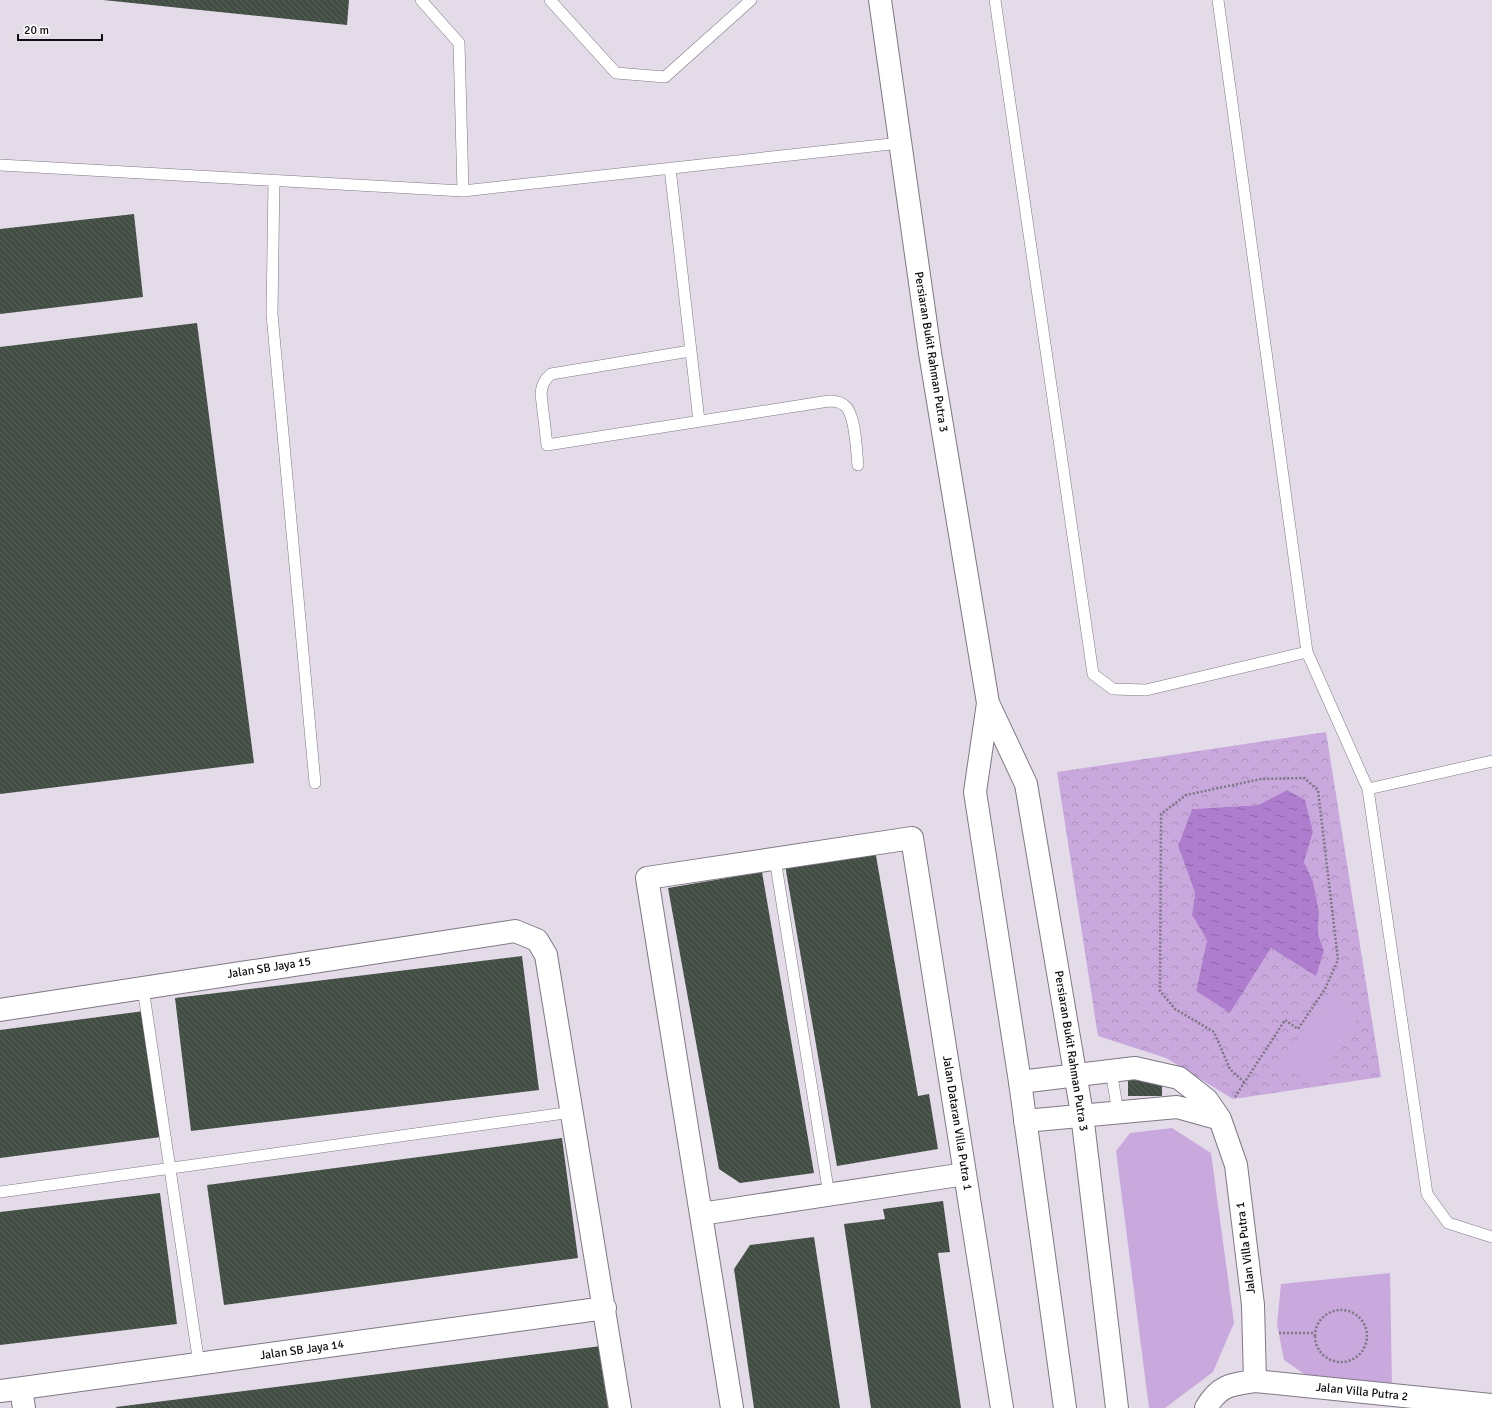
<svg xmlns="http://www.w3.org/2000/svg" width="1492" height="1408" font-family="Signika,sans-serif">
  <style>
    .park { fill: url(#park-crowns); fill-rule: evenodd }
    .garden { fill: #c8a8dd }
    .water { fill: url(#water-ripples) }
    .building { fill: url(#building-back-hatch) }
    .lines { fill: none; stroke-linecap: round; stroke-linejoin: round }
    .service-casing { stroke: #7f7884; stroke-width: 12 }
    .minor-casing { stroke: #7f7884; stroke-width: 24 }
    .secondary-casing { stroke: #7f7884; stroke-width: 24 }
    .path { stroke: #7d7781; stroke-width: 2.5; stroke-dasharray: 2 2; stroke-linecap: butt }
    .service { stroke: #fff; stroke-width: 11 }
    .minor { stroke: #fff; stroke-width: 22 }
    .secondary { stroke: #fff; stroke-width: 22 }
    .labels { text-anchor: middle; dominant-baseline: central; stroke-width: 4; stroke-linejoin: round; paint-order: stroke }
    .street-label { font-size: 12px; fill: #100d12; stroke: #fff }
  </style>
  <defs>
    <pattern id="park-crowns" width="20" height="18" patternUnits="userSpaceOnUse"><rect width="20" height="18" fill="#c8a8dd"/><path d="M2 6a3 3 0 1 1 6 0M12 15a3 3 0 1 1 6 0" fill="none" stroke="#ab8fbd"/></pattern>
    <pattern id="water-ripples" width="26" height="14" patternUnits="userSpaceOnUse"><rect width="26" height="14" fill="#ae7dcd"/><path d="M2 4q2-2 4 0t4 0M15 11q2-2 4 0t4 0" fill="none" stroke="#8c65a5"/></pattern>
    <pattern id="building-back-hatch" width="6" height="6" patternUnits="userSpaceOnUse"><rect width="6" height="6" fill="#424d44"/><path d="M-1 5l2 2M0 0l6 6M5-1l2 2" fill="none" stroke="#59625b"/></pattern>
  </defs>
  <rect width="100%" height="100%" fill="#e4dbe9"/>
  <!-- park -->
  <path class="park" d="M1326,732L1381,1077L1233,1099L1166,1058L1098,1036L1057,772ZM1287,790L1313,832L1304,862L1313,881L1319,912L1318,934L1324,951L1315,975L1271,948L1230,1013L1196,991L1207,940L1192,915L1195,893L1178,846L1192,809L1258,805Z"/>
  <!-- garden -->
  <path class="garden" d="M1325,994L1360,1014L1316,1086L1281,1066Z
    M1172,1128L1211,1153L1234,1323L1213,1372L1165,1408H1149L1116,1151L1130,1133Z
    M1390,1273L1392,1387L1313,1380L1284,1360L1277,1324L1281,1284Z"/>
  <!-- water -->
  <path class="water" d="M1287,790L1305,800L1313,832L1304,862L1313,881L1319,912L1318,934L1324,951L1316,976L1271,948L1230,1013L1196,991L1207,940L1192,915L1195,893L1178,846L1192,809L1258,805Z"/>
  <!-- building -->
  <path class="building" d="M103,0H349L347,25Z
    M134,214L143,297L0,314V229Z
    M197,323L254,763L0,794V347Z
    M875,850L918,1096L929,1094L938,1149L837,1166L785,865Z
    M762,872L814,1173L740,1183L719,1169L668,888Z
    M522,956L539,1090L191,1131L175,998Z
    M144,1011L161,1137L0,1158V1030Z
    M1128,1079H1162V1096H1128Z
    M562,1138L578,1258L224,1305L207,1185Z
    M160,1193L177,1324L0,1345V1212Z
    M943,1201L950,1252L938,1253L961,1408H871L844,1224L885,1219L883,1209Z
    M814,1237L840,1408H754L734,1269L750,1245Z
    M601,1346L609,1408H116V1407Z"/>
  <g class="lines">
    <!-- service casing -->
    <g class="service-casing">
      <path id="service" d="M421,0L459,43L463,191
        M550,0L616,73L665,77L751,0
        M995,0L1093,674L1113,689L1146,690L1307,652L1368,789L1492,761
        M1218,0L1307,652
        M0,165L463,191L900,143
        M670,168L699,421
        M274,180L272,314L315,783
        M690,351L551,374C544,380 542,385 541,394L547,445L829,401C834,401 840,402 844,405C856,413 856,450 858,465
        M1368,789L1427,1194L1448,1223L1492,1237
        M775,859L829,1195
        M143,988L199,1364
        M1111,1071L1118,1112
        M0,1192L572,1112"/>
    </g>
    <!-- minor casing -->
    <g class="minor-casing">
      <path id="minor" d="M0,1010L515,931L537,940L546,955L620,1408
        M1020,1082L1135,1068L1179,1078L1207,1100L1220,1119L1236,1165L1253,1305L1255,1381
        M1025,1121L1177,1107L1220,1119
        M701,1214L965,1174
        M21,1389L24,1408
        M0,1391L605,1308
        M732,1408L647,878L912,838L1002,1408
        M1206,1408C1219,1385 1232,1384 1255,1381L1492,1405"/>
    </g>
    <!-- secondary casing -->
    <g class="secondary-casing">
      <path id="secondary" d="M880,0L930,353L988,703L1026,784L1082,1114L1117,1408
        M988,703L975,792L1020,1082L1065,1408"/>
    </g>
    <!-- path -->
    <path class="path" d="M1235,1097L1285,1020L1298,1029L1325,989L1338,960L1318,790L1304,778L1261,779L1186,795L1161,814L1160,991L1175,1009L1214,1032L1230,1069L1244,1082
      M1315 1336a26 26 0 1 1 52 0a26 26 0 1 1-52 0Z
      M1279,1333H1315"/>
    <!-- service -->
    <use href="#service" class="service"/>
    <!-- minor -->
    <use href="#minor" class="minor"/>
    <!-- secondary -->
    <use href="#secondary" class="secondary"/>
  </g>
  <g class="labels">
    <!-- street labels -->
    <g class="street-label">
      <text transform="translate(931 352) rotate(81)">Persiaran Bukit Rahman Putra 3</text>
      <text transform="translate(269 968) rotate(-9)">Jalan SB Jaya 15</text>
      <text transform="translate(1071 1051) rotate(81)">Persiaran Bukit Rahman Putra 3</text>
      <text transform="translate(957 1123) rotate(81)">Jalan Dataran Villa Putra 1</text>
      <text transform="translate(1246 1248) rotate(-97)">Jalan Villa Putra 1</text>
      <text transform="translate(302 1350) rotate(-8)">Jalan SB Jaya 14</text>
      <text transform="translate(1362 1392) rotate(6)">Jalan Villa Putra 2</text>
    </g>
  </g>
  <!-- scale -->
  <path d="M18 34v6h84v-6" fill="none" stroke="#100d12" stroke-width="2"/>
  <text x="24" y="34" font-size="12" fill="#100d12" stroke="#ffffff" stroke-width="3" paint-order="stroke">20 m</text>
</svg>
